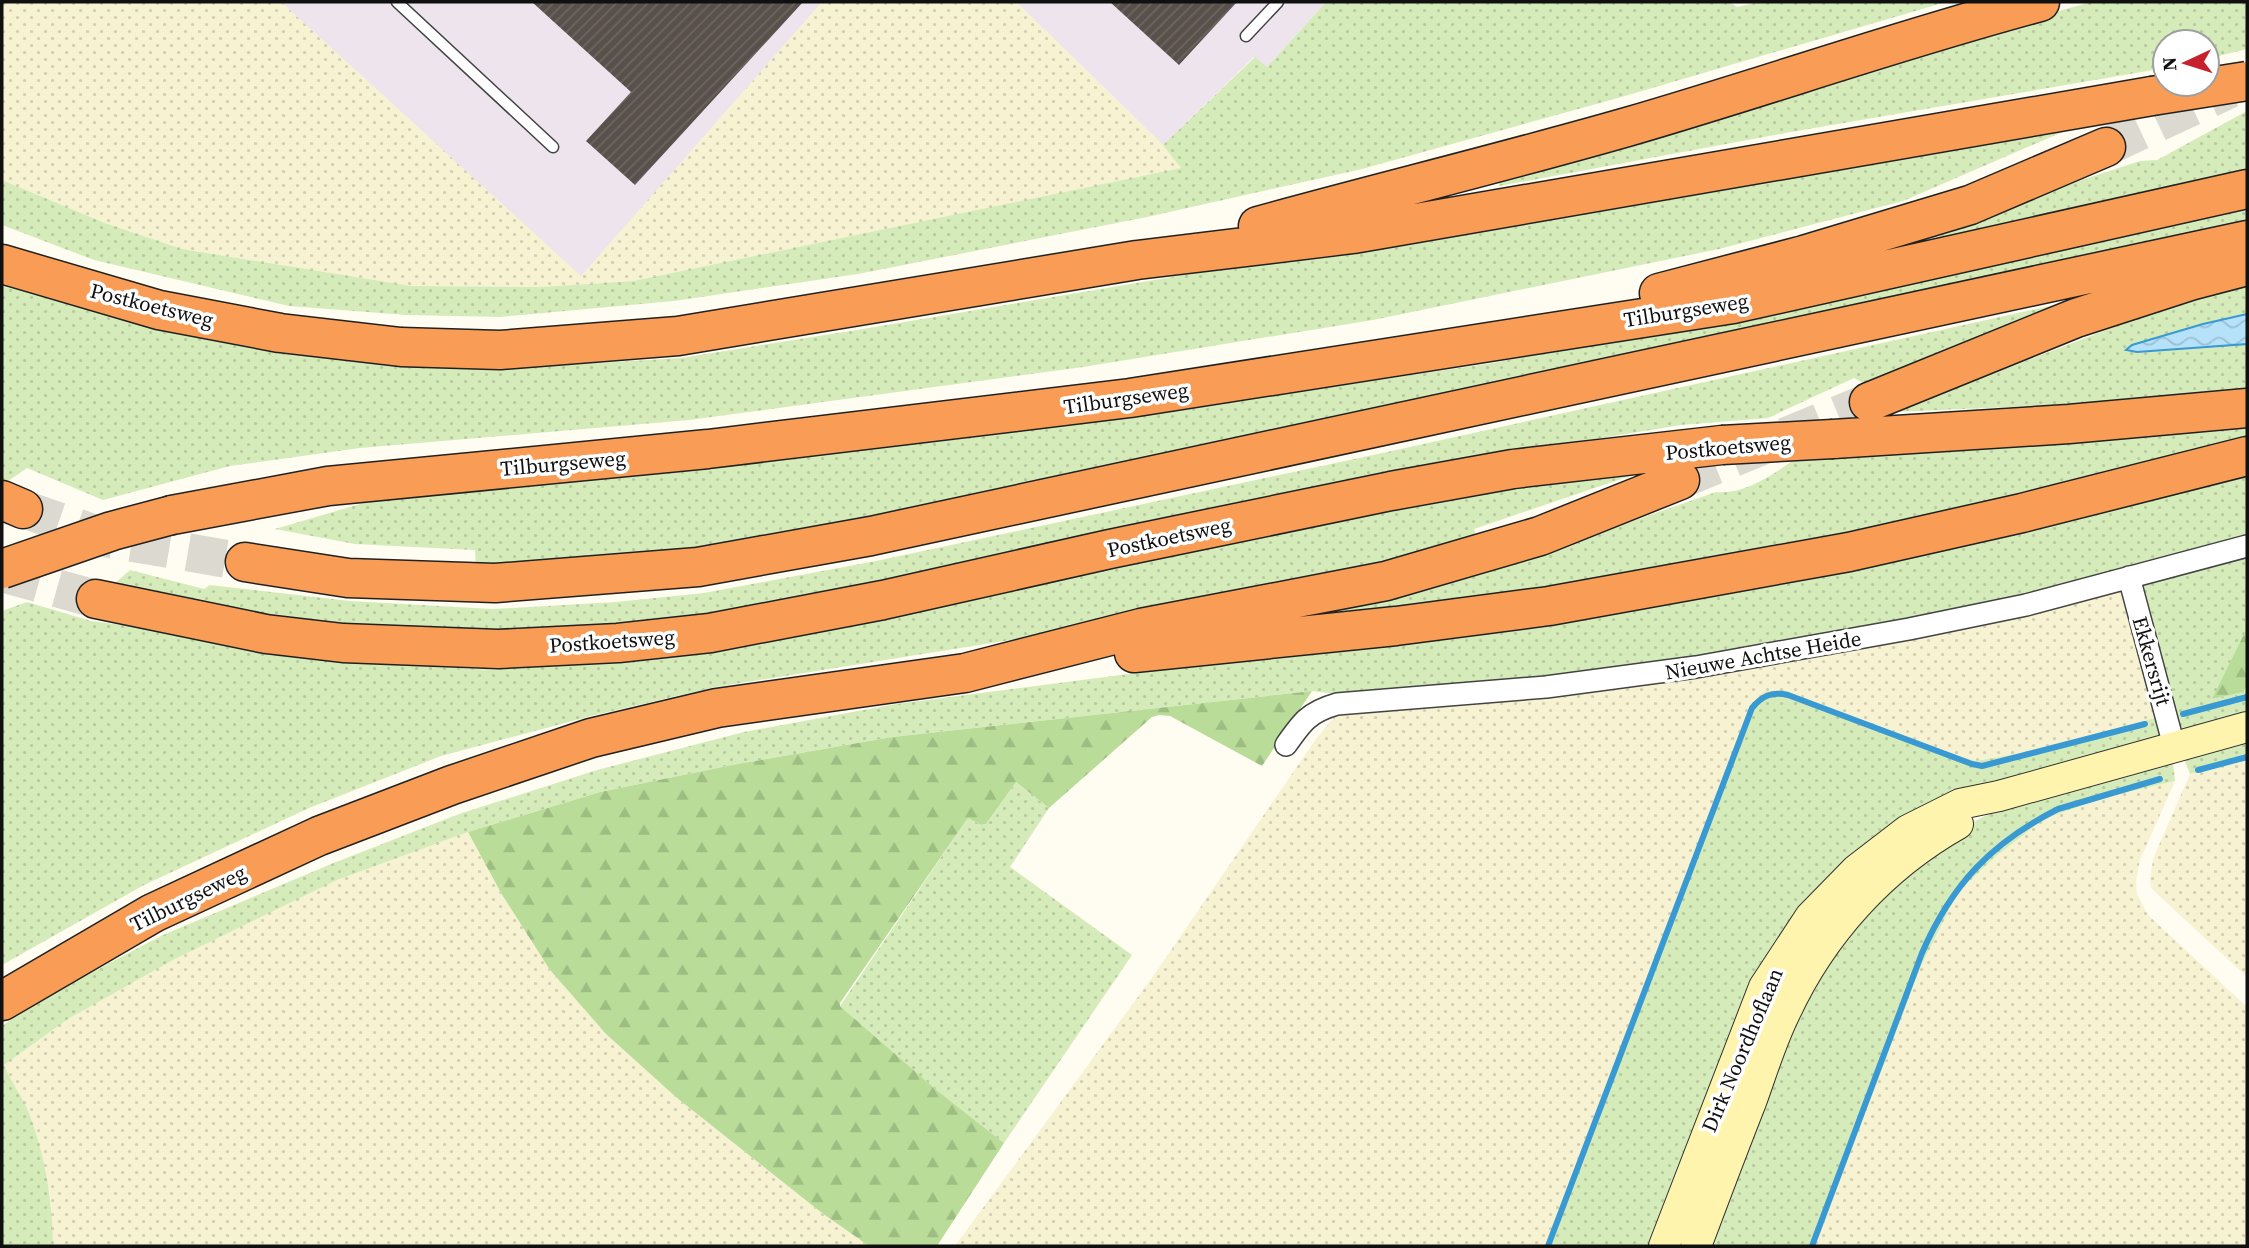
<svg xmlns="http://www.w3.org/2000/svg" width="2249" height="1248" font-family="'Source Serif 4',serif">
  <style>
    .industrial { fill: #ede4ee }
    .farmland { fill: url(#farmland-dots) }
    .grass { fill: url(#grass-dots) }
    .forest { fill: url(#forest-firs) }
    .water { fill: url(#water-waves); stroke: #3999d3; stroke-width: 2 }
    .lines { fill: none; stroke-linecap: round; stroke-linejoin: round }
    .stream { stroke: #3999d3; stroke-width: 6 }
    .building { fill: url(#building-hatch) }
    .highway-tunnel { stroke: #dbd9d0; stroke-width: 38; stroke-dasharray: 38 19; stroke-linecap: butt }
    .lane-casing { stroke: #434343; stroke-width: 13 }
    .street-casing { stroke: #434343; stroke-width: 24 }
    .secondary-casing { stroke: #323232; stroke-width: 32 }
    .highway-casing { stroke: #212121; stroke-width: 41 }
    .lane { stroke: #fff; stroke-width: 10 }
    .street { stroke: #fff; stroke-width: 21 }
    .secondary { stroke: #fff4ad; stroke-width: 30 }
    .highway { stroke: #f99d56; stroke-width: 38 }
    .highway-bridge-casing { stroke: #212121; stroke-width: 41; stroke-linecap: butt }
    .highway-bridge { stroke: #f99d56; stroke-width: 38 }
    .labels { text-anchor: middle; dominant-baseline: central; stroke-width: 7; stroke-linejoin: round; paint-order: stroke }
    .street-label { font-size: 21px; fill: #101010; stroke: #fff }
  </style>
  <defs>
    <pattern id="farmland-dots" width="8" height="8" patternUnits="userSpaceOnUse" patternTransform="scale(1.75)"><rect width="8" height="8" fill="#f7f2d1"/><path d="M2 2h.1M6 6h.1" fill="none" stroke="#d3ceb2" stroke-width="1.8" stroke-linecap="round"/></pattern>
    <pattern id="grass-dots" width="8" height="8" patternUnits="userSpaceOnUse" patternTransform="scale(1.75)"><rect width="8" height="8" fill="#d5ecba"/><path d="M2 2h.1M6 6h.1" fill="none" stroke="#b6c99f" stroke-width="1.8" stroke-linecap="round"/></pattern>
    <pattern id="forest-firs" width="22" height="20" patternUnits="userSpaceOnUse" patternTransform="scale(1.75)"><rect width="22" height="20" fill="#b9dd98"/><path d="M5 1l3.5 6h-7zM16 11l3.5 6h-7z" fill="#9ebd82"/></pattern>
    <pattern id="water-waves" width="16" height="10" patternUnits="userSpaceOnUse" patternTransform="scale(1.75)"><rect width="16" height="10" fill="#b5e1f9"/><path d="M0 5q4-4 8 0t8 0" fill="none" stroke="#9bc0d4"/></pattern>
    <pattern id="building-hatch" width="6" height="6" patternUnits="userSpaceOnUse" patternTransform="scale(1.75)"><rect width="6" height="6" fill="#59504b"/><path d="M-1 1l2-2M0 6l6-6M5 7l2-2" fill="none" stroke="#6c6561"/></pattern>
  </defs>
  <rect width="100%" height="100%" fill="#fffcf2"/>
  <!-- industrial -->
  <path class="industrial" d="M281,2H822L581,277Z
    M1016,2H1326L1267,67L1254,57L1163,145Z"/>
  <!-- farmland -->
  <path class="farmland" d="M2,2H281L581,276L822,2H1016L1163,145L1182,168L633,281L540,287L412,286L182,249L105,223L2,180Z
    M2119,588L2128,596L2162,716L2027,752L1976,761L1752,703L1546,1246H955L1154,975L1316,739L1339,711Z
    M2247,759V977L2167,903L2151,888L2150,880L2153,859L2190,774Z
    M2175,781L2140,860L2136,881L2137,894L2148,915L2247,1007V1246H1815L1921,966L1958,892L1995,857L2044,819L2106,797Z
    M468,832L501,893L550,970L606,1034L677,1098L822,1213L869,1246H53L51,1198L41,1155L28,1113L4,1065L68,1019L175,959L337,880Z"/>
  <!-- grass -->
  <path class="grass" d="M1326,2H1730L1737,7L1759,2H1946L1618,98L1362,169L1147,217L858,274L674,301L500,317L406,315L289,306L94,260L2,225V180L105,223L182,249L412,286L540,287L633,281L1181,168L1163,145L1255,57L1267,67Z
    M2091,2H2247V49L2207,59V42H2165V68L1791,132L1499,186V178L1948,42Z
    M2247,111V174L1836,260L2140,161L2157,160Z
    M2081,124L1903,201L1719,249L1373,320L1083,367L689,420L360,448L230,466L103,500L27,468L4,484L2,483V283L156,328L278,352L403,365L501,369L681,358L863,329Z
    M2247,209V226L696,554L476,568L475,550L355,544L275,529L367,502L508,486L696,469L1088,423L1493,363L1817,300Z
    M2247,283V314L2203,324L2127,351L2137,352L2247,344V391L2059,405L1893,412L2195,296Z
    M2150,284L1871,387L1854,378L1768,418L1681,425L1535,449L709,620L500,639L342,632L105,592L130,570L204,589L210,585L350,601L493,609L616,602L704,593L876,561L1378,454Z
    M2247,417V444L1691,569L1233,633L1547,551L1716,492C1745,495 1776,473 1799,456Z
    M1668,463L1474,529L1479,545L1123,622L716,687L591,716L441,756L309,808L144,885L2,965V611L27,602L91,621L270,644L342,662L494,670L561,660L1381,504Z
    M2247,463V538L2025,598L1908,622L1546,681L1335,694L1312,691L892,737L732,765L600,792L468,832L337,880L175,959L68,1019L4,1065C11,1081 22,1097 29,1113C45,1156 53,1201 53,1246H2V1026L41,999L163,935L331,864L459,814L597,770L744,732L896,704L1393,640L1937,551L2082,519L2145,494Z
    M2247,553V628L2213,699L2247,691V715L2182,732L2177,729L2140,592L2143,580Z
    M1783,690L1930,748L1976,761L2027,752L2162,716V738L2022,775L1806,913L1658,1246H1546L1752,703L1765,692Z
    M2247,738V759L2190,774L2184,759Z
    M2173,763L2175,781L2106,797L2044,819L1995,857L1958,892L1921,966L1815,1246H1702L1788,1019L1846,925L1965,826L1999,809Z
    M1016,782L1049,808L1010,867L1132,955L1004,1143L939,1092L840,1006L963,825L968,818L981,825L986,824Z"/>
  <!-- forest -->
  <path class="forest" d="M2247,628V684L2244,692L2212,699Z
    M1312,691L1262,766L1170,716L1159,715L1152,717L1049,808L1016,782L986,824L981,825L968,818L963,825L840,1003V1006L939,1092L1004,1143L937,1246H869L822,1213L677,1098L606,1034L550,970L501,893L468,832L600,792L732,765L892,737Z"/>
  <!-- water -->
  <path class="water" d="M2247,314V344L2137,352L2126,350L2132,345L2203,324Z"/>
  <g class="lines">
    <!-- stream -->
    <path class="stream" d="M2183,714L2247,697
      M2198,770L2247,757
      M1548,1246L1752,708C1762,696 1772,691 1788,695L1972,764L1982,766L2145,724
      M1812,1246L1922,953C1952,884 1991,843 2058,809L2160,779"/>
  </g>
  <!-- building -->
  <path class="building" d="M532,2H803L635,185L586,141L631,92Z
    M1110,2H1237L1179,65Z"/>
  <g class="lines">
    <!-- highway-tunnel -->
    <path class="highway-tunnel" d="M2106,147L2230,89
      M1680,480L1869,402
      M23,509L110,539L245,562
      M2,573L96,599"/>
    <!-- lane casing -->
    <g class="lane-casing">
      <path id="lane" d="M397,2L553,147
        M1246,36L1278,2"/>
    </g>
    <!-- street casing -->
    <g class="street-casing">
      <path id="street" d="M2129,577L2174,746
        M1286,745C1302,722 1309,712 1337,704L1546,687L1696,667L1909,629L2026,605L2247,546"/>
    </g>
    <!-- secondary casing -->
    <g class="secondary-casing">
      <path id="secondary" d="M1664,1246L1764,987L1810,917L1856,870L1908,830L1960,804L1999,796L2247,727
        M1696,1246C1714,1198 1732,1150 1751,1102C1762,1072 1771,1041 1785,1013C1822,933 1882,867 1958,824"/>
    </g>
    <!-- highway casing -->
    <g class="highway-casing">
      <path id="highway" d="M1258,226C1381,192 1505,162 1627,127C1765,87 1901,39 2040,2
        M2,264L159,310L280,333L401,347L500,350L678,336L1137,260L1353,234L2152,96
        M1659,293L1804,255L1970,205L2106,147
        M1869,402L2076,318L2190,281L2247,266
        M1833,439L2069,424L2247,408
        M2,500L23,509
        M172,515L328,486L708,449L1130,398L1733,304L2247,189
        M245,562L348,578L495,583L698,567L871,536L2247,240
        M96,599L266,634L343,643L498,649L618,643L710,633L883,600L1110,549L1391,491L1513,469L1722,445
        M1134,653L1396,626L1549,606L1849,552L2022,513L2247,456
        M2,1001L153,913L319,836L452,785L591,738L717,708L965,673L1141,628L1386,581L1540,536L1680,480"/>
    </g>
    <!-- lane -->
    <use href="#lane" class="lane"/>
    <!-- street -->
    <use href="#street" class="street"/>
    <!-- secondary -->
    <use href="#secondary" class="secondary"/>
    <!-- highway -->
    <use href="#highway" class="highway"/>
    <!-- highway-bridge casing -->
    <g class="highway-bridge-casing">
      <path id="highway-bridge" d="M2152,96L2247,81
        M1722,445L1833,439
        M2,569L112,531L172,515"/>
    </g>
    <!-- highway-bridge -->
    <use href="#highway-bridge" class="highway-bridge"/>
  </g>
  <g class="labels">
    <!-- street labels -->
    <g class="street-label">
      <text transform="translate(152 305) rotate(14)">Postkoetsweg</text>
      <text transform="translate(1686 310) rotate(-9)">Tilburgseweg</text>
      <text transform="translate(1126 398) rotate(-8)">Tilburgseweg</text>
      <text transform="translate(1728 447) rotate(-5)">Postkoetsweg</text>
      <text transform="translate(563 463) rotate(-5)">Tilburgseweg</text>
      <text transform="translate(1169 537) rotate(-12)">Postkoetsweg</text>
      <text transform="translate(612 641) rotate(-4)">Postkoetsweg</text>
      <text transform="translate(1763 655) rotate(-10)">Nieuwe Achtse Heide</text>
      <text transform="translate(2152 661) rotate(74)">Ekkersrijt</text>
      <text transform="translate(188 898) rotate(-26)">Tilburgseweg</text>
      <text transform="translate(1742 1050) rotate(-67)">Dirk Noordhoflaan</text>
    </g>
  </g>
  <!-- border -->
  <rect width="2249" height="1248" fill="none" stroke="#101010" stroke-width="7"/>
  <!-- north arrow -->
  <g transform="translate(2186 63) rotate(266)"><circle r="33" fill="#ffffff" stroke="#9f9f9f" stroke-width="2"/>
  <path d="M0-5L12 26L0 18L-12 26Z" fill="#c6212d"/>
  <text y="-10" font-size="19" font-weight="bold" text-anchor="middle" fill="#101010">N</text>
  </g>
</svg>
